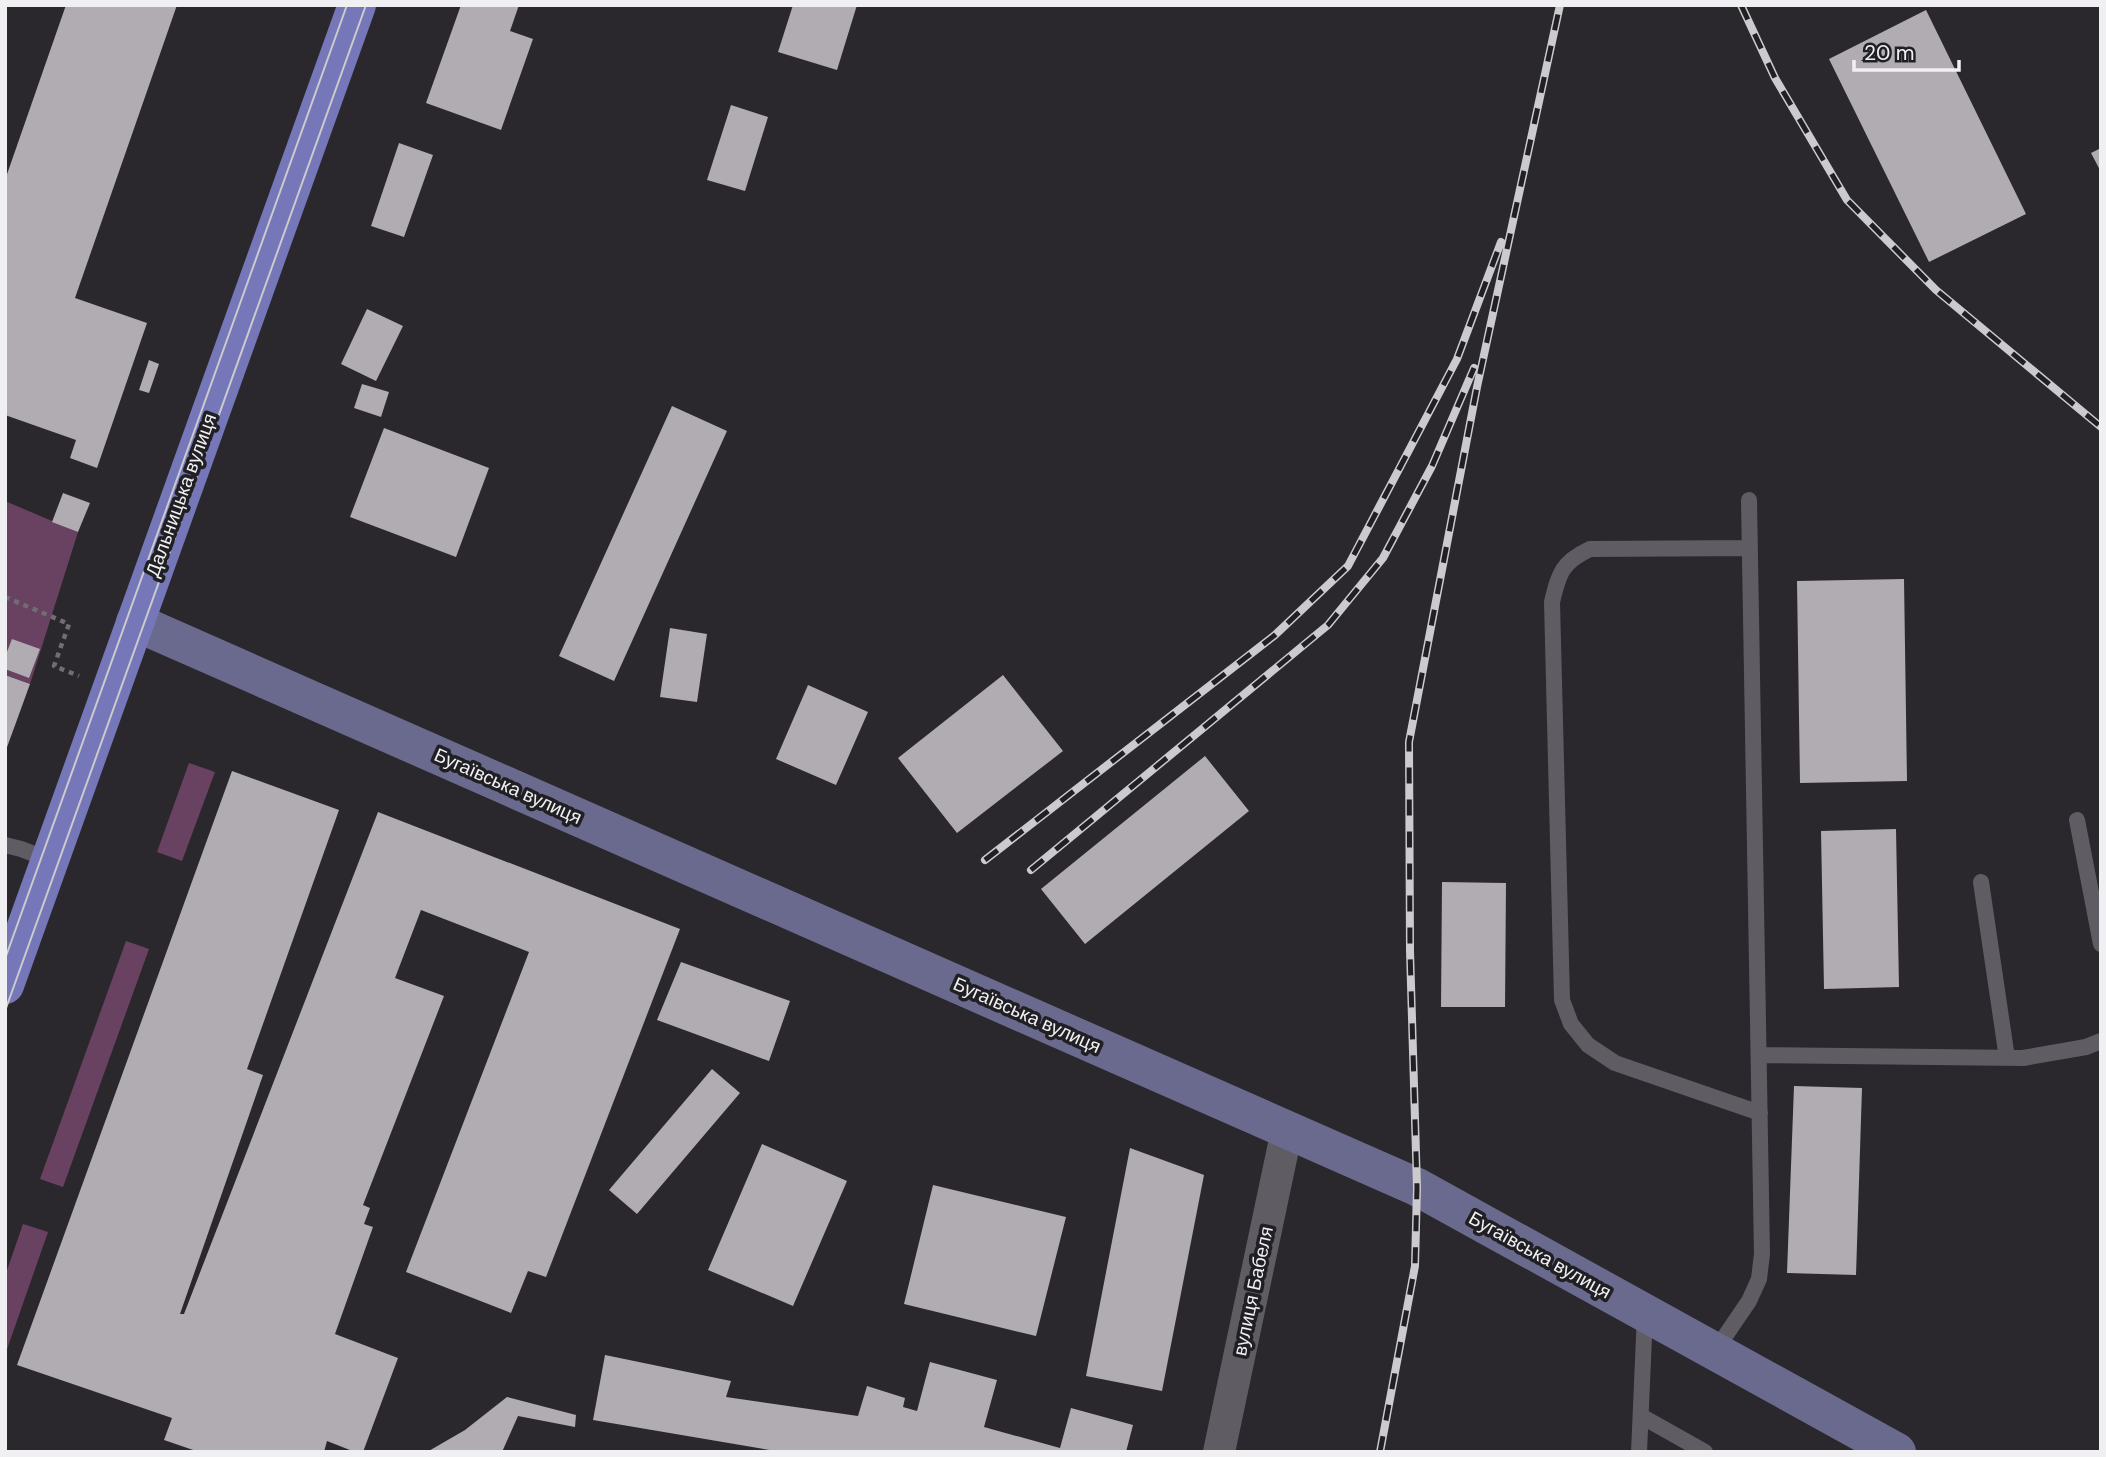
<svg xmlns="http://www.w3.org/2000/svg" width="2106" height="1457" font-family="'DM Sans',sans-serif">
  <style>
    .green { fill: #6a4261 }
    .building { fill: #b0acb2 }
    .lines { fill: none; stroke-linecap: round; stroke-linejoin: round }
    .path { stroke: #706e73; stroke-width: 4.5; stroke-dasharray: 5 5; stroke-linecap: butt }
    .lane { stroke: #5f5d63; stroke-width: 16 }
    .street { stroke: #5f5d63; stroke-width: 32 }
    .secondary { stroke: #6a6a8e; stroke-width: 38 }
    .primary { stroke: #7577b8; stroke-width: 38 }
    .tram { stroke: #cbcacd; stroke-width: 2 }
    .rail-casing { stroke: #cbcacd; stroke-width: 8 }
    .rail { stroke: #201f23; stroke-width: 5; stroke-dasharray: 16; stroke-linecap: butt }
    .labels { text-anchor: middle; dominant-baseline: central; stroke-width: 7; stroke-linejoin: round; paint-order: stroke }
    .street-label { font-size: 19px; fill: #f0eff2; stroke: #201f23 }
  </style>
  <rect width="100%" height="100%" fill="#2a282d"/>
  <!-- green -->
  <path class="green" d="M5,501L78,532L30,684L5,675Z
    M189,763L215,772L182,861L157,852Z
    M126,941L149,949L63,1187L40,1179Z
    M23,1224L48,1232L5,1355V1276Z"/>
  <!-- building -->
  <path class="building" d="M66,5H177L75,298L147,323L97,468L70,458L76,440L5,415V180Z
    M461,5H519L510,31L533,39L501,130L426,103Z
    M793,5H857L837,70L778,52Z
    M1926,10L2026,214L1929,262L1829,59Z
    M731,105L768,117L745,191L707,180Z
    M399,143L433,155L404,237L371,226Z
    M2101,148V172L2091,153Z
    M367,309L403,326L376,381L341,364Z
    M149,360L159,364L149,393L139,390Z
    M362,384L389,392L381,417L354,408Z
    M672,406L727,431L614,681L559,656Z
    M384,428L489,468L456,557L350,517Z
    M63,493L90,503L78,532L52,522Z
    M1904,579L1907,781L1800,783L1797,581Z
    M670,628L707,634L697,702L660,697Z
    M12,639L40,649L29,678L5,669V657Z
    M5,675L30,684L6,750H5Z
    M1003,675L1063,751L957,833L898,758Z
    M808,685L868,712L836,785L776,759Z
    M1205,756L1249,811L1085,944L1041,889Z
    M232,771L339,810L247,1069L263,1075L180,1314H184L378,812L680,929L546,1277L528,1271L511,1313L406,1272L529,952L421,910L395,978L444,996L363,1205L370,1208L364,1224L373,1227L335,1334L398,1358L363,1452H355L327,1441L324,1452H199L164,1440L172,1418L17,1365Z
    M1896,829L1899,987L1824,989L1821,831Z
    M1442,882L1506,883L1505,1007H1441Z
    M681,962L790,1001L769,1061L657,1020Z
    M712,1069L740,1093L637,1214L609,1190Z
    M1794,1086L1862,1088L1856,1275L1787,1273Z
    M762,1144L847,1181L793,1306L708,1270Z
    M1130,1148L1204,1175L1162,1391L1086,1376Z
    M933,1185L1066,1217L1036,1336L904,1304Z
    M605,1355L731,1381L726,1397L858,1416L867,1386L905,1398L903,1407L917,1411L930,1362L997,1380L984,1427L1060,1448L1071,1408L1133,1425L1126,1452H781L593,1420Z
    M507,1397L576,1415L575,1427L518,1416L502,1452H427L465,1430Z"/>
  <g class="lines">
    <!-- path -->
    <path class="path" d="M5,597L69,624L54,666L79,676"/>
    <!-- lane -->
    <path class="lane" d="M1750,548L1590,549C1562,562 1559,573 1552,602L1562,1000L1571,1024L1588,1045L1615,1063L1760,1113
      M2077,820L2101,944
      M5,845L21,849L50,860
      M1981,882L2007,1058
      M1759,1055L2023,1058L2086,1047L2101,1041
      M1715,1351L1749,1301L1759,1279L1762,1254L1749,500
      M1641,1416L1705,1452
      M1639,1452L1645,1314"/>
    <!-- street -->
    <path class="street" d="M1219,1452L1287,1130"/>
    <!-- secondary -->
    <path class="secondary" d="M135,622L1417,1187L1897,1452"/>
    <!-- primary -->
    <path class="primary" d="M5,985L357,5"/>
    <!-- tram -->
    <path class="tram" d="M5,959L347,5
      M5,1011L366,5"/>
    <!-- rail casing -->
    <g class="rail-casing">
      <path id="rail" d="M1741,5L1775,78L1847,200L1936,290L2101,427
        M985,860L1275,635L1348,566L1457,359L1501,242
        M1031,870L1328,625L1383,558L1432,466L1474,368
        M1380,1452L1415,1266L1417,1187L1410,951L1409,742L1477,387L1560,5"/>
    </g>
    <!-- rail -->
    <use href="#rail" class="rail"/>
  </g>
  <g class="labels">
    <!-- street labels -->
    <g class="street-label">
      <text transform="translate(181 495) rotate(-70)">Дальницька вулиця</text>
      <text transform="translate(508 786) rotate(24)">Бугаївська вулиця</text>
      <text transform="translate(1027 1015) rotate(24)">Бугаївська вулиця</text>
      <text transform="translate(1540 1255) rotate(29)">Бугаївська вулиця</text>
      <text transform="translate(1253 1291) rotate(-78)">вулиця Бабеля</text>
    </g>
  </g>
  <!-- border -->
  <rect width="2106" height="1457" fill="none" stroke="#f0eff2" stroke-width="14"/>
  <!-- scale -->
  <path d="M1854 60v10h105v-10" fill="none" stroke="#f0eff2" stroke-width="3.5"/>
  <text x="1864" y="60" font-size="21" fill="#f0eff2" stroke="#201f23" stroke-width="5" paint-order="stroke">20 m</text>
</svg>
